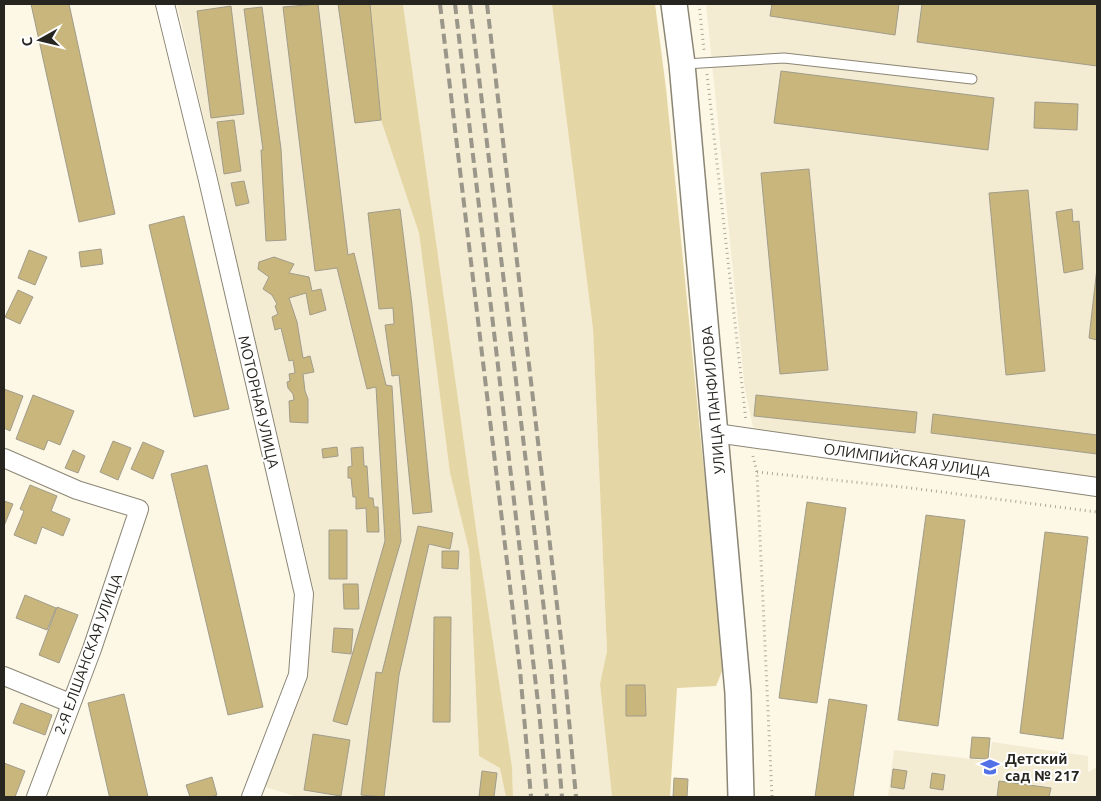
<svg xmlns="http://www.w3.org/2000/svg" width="1101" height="801" font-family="Ubuntu,sans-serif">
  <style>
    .built { fill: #f3ebd2 }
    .green { fill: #e5d6a5 }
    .building { fill: #c8b67c; stroke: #a19c8b }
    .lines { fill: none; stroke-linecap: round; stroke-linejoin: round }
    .lane-casing { stroke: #8a8575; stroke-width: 11 }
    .street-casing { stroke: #8a8575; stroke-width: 20 }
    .secondary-casing { stroke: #8a8575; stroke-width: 28 }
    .path { stroke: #aba79a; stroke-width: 3; stroke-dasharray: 1 4; stroke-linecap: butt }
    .lane { stroke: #fff; stroke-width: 9 }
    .street { stroke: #fff; stroke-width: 18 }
    .secondary { stroke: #fff; stroke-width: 25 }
    .rail { stroke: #9a9689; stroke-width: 4; stroke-dasharray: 10 5; stroke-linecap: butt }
    .labels { text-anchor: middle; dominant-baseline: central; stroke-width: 4; stroke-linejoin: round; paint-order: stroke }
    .street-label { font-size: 15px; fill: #27251f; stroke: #fff }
    .poi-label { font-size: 15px; font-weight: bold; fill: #27251f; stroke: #fff; text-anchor: start }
  </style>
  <rect width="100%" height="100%" fill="#fdf8e6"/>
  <!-- built -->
  <path class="built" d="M177,4H370L381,120L419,233L450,473L469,550L479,756L501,768L506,797H298L265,787L305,673L314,591Z
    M403,4H552L593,329L607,651L600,684L612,797H513L512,767L478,543Z
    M706,4H1097V479L773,434L753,427L745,390Z
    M992,742L1088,756V772L1097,767V797H888L894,750L989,761Z"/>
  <!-- green -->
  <path class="green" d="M370,4H403L478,543L512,767L513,797H506L500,768L479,756L469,550L450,473L419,233L381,120Z
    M552,4H655L666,88L701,442L725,664L716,686L677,688L670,797H612L600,684L607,651L593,329Z"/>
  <!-- building -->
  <path class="building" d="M31,4H69L115,214L79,222Z
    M318,4L348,255L354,253L386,385L392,386L401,541L347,725L333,721L385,541L376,387L367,389L337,268L315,271L283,7Z
    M338,4H370L381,120L355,123Z
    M772,4H899L895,35L770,16Z
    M922,4H1097V66L917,42Z
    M231,6L244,114L211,118L197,11Z
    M262,7L281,149L286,240L266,241L261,150H263L244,9Z
    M781,71L994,98L988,150L774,123Z
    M1035,102L1078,104L1077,130L1034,128Z
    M234,120L241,171L224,174L217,122Z
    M809,169L828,370L780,374L761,173Z
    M244,181L249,203L236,206L231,183Z
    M1028,190L1045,371L1006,375L989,193Z
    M400,209L412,305L432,512L413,514L399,375L392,376L385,325L394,324L393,308L379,309L368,213Z
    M1072,209L1073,222L1079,221L1083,269L1064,273L1056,212Z
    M184,216L229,409L194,417L149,225Z
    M101,249L103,264L81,267L79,252Z
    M29,250L47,257L35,285L18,278Z
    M274,257L294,264L289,273L309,277L312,291L321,289L326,310L310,315L306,293L289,298L297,322L303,358L310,356L314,372L303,374L305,391L308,399V423L290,422L289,401L294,400L293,394L288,388L287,382L290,381L289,374L295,373L293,360L289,361L281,328L275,330L272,317L278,314L275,306L277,304L272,295L263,289L269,277L258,269L259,262Z
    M1097,268V340L1089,338Z
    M18,290L33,297L20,324L5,317Z
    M4,389L23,396L10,431L4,428Z
    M33,395L74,411L60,445L48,440L44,450L16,439Z
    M756,395L917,412L915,433L754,416Z
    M933,414L1097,435V454L931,433Z
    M113,441L131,448L118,480L100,472Z
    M143,442L164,451L153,479L131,469Z
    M337,447L338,456L323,458L322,449Z
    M363,447L364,466H367L369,498H373L374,507H378L379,532H367L366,508L356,509V497H353L351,478H348V467L352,466L351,448Z
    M73,450L85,456L78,473L65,468Z
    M207,465L263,707L228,715L171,474Z
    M30,485L57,496L51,511L70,519L63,536L42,527L36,544L14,535L24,511L20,509Z
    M4,501L13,504L4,526Z
    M807,502L846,508L817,703L779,698Z
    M926,515L965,520L938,726L898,720Z
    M418,526L453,533L450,549L429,544L399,675L384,797L361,795L376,672L382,673Z
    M329,530H347V579H329Z
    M1045,532L1088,537L1063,739L1020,733Z
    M442,551H459L458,569L442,568Z
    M343,584H358L359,609H344Z
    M25,595L56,608L47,630L16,618Z
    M57,607L78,615L59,663L39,655Z
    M434,617H451L450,722H433Z
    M334,628L353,629L351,654L332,652Z
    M626,685H645L646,716H626Z
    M124,694L148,797H110L109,795L88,703Z
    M829,699L867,705L853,797H815Z
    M21,703L52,715L45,735L13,723Z
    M313,734L350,740L341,796L304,790Z
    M972,737L990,738L988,759L970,758Z
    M4,763L25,771L15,797H4Z
    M893,769L907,771L904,789L891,787Z
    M482,771L497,773L494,797H479Z
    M932,773L945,775L943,790L930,788Z
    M212,777L217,795L210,797H190L186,785Z
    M674,778L688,779L687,797H673Z
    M999,781L1051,788L1049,797H997Z"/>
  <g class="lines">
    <!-- lane casing -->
    <g class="lane-casing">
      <path id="lane" d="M685,64L784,58L972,79"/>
    </g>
    <!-- street casing -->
    <g class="street-casing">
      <path id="street" d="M165,4L208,180L304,594L298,675L251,797
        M716,433L1097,487
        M4,458L77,490L139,509L92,649L36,797
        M4,676L70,703"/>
    </g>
    <!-- secondary casing -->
    <g class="secondary-casing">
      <path id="secondary" d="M674,4L682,64L738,693L741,797"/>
    </g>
    <!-- path -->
    <path class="path" d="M699,4L704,50
      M707,74L746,421
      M753,456L757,472L772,797
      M757,472L911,488L1097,512"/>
    <!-- lane -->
    <use href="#lane" class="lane"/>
    <!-- street -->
    <use href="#street" class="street"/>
    <!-- secondary -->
    <use href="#secondary" class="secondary"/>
    <!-- rail -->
    <path class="rail" d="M440,4L520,670L531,797
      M455,4L539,711L547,797
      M470,4L551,667L562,797
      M487,4L564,665L576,797"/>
  </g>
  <!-- icons -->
  <defs>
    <g id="school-bare" transform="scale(1.5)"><path d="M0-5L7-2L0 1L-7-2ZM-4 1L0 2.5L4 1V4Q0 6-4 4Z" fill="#5271e6" stroke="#fff" stroke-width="2.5" paint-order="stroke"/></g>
  </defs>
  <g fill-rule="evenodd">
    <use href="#school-bare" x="990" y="767"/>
  </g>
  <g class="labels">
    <!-- street labels -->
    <g class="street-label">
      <text transform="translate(713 400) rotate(-95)">УЛИЦА ПАНФИЛОВА</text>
      <text transform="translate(259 402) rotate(77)">МОТОРНАЯ УЛИЦА</text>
      <text transform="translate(907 460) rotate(8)">ОЛИМПИЙСКАЯ УЛИЦА</text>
      <text transform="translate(88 654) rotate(-70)">2-Я ЕЛШАНСКАЯ УЛИЦА</text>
    </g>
    <!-- poi labels -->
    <g class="poi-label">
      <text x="1005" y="758">Детский<tspan x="1005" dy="17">сад № 217</tspan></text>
    </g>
  </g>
  <!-- border -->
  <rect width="1101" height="801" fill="none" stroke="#27251f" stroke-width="10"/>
  <!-- north arrow -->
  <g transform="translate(40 40) rotate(262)" stroke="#ffffff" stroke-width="4" paint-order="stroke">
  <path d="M0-4L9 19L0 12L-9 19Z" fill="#27251f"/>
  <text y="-8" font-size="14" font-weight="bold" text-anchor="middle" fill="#27251f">С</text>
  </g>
</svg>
